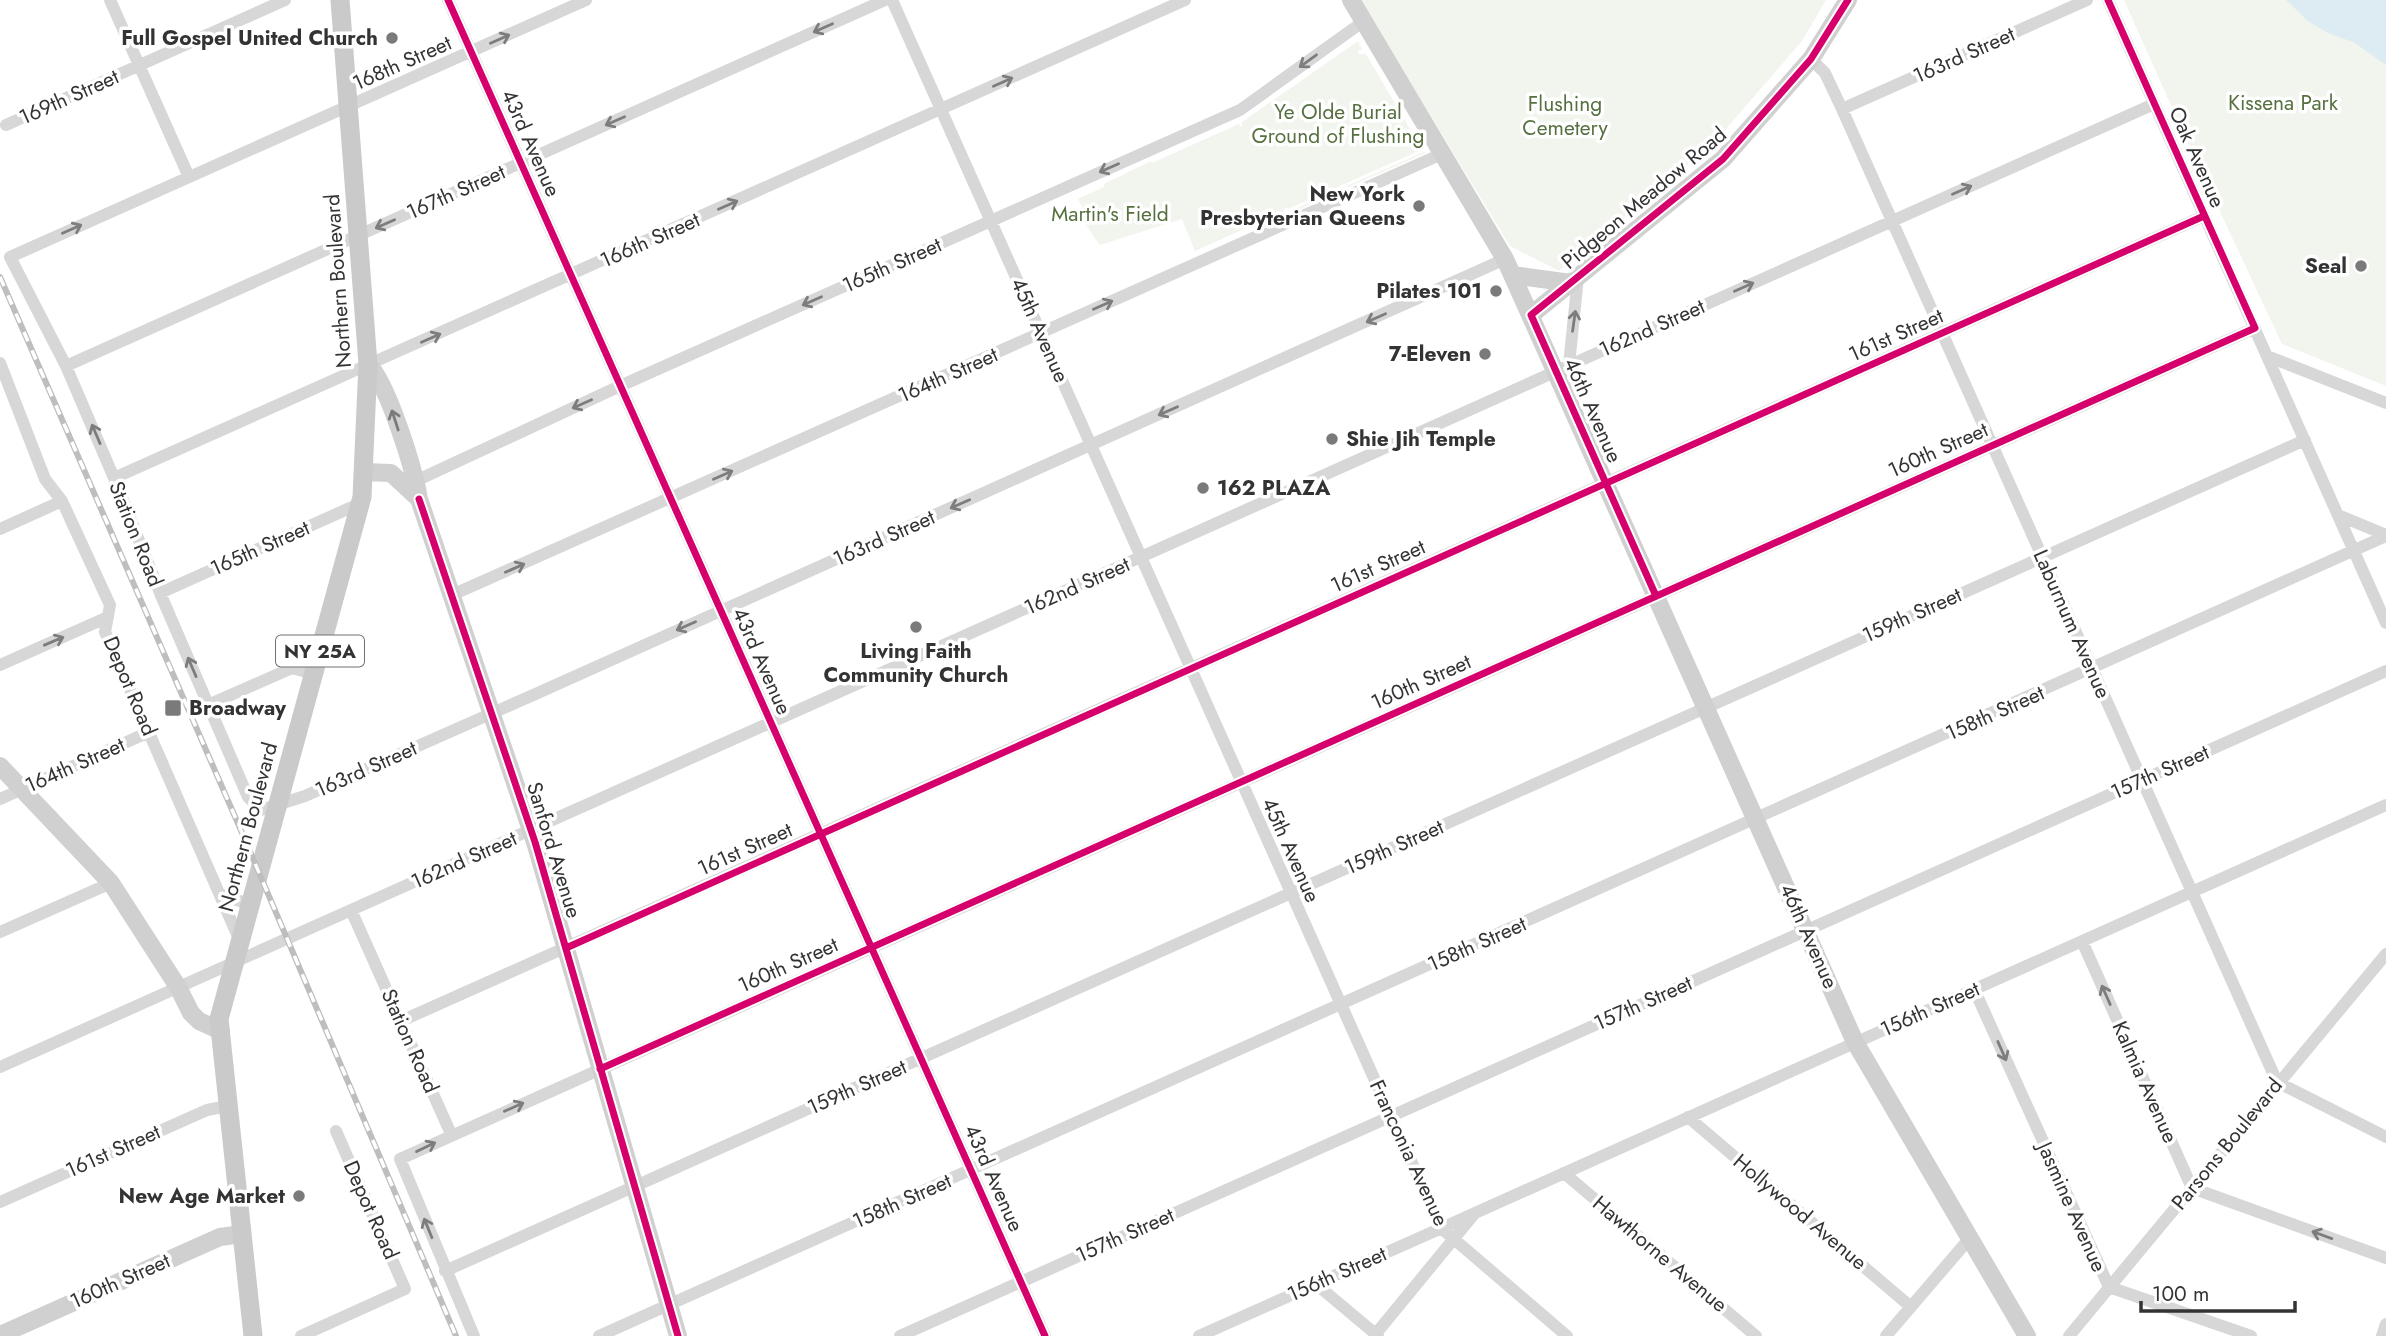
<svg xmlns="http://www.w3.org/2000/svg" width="2386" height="1336" font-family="Jost,sans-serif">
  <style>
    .green { fill: #f1f5ed }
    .water { fill: #ddebf3 }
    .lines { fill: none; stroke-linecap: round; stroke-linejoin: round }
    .street { stroke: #d7d7d7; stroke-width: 12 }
    .secondary { stroke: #d0d0d0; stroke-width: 18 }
    .primary { stroke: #cacaca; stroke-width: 19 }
    .rail-casing { stroke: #bebebe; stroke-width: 6 }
    .rail { stroke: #fff; stroke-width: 3.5; stroke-dasharray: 10; stroke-linecap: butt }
    .cycleway-casing { stroke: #fff; stroke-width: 11 }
    .cycleway { stroke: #d6006c; stroke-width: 7 }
    .oneway { stroke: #7d7d7d }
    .oneway2 { stroke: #7a7a7a }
    .poi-dot { fill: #7a7a7a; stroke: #fff; stroke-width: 2.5 }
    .labels { text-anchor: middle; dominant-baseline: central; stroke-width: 7; stroke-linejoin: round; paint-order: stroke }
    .shield { fill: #fff; stroke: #707070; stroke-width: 2 }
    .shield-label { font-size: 19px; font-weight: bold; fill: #333 }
    .poi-label { font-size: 21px; font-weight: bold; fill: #333; stroke: #fff; text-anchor: end }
    .street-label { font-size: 21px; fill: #333; stroke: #fff }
    .park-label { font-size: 21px; fill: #56703f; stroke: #fff }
  </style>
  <rect width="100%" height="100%" fill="#fff"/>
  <!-- green -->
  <path class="green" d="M1360,0H1826L1802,41L1712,145L1559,271L1510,246Z
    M2124,0H2386V386L2282,344L2192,152Z
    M1358,41L1362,49L1358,51L1359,54H1366L1417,141L1414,144L1418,143L1423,149L1288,209L1285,207L1284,211L1195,251L1182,219L1100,245L1076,211L1082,207L1078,199L1104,187V184L1149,162H1154L1239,124L1240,127L1242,126V122Z
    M1424,152L1425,153L1290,213V211Z"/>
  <!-- water -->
  <path class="water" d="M2286,0H2386V65L2355,43L2328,33L2308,21Z"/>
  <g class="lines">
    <!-- street -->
    <path class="street" d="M110,0L189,177
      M448,0L1045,1336
      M586,0L10,257L66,366L114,478L160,593L248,797L261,810L305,796L540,692L1505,259
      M892,0L1441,1228L1567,1336
      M2108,0L2386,623
      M1811,59L1825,73L1842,109L2277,1082L2386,1137
      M1842,109L2087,0
      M6,125L285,0
      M2267,356L2386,403
      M0,363L45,479L62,501L110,605L105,632L240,941
      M1569,365L1578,277
      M66,366L885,0
      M114,478L1185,0
      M409,484L620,386L1240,110L1364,21
      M2338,515L2386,535
      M0,529L62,501
      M160,593L361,503
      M452,595L1444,153
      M0,665L108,617
      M208,705L292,668L314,674
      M0,799L149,732
      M220,894L251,905
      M351,910L451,1134
      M0,932L111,883
      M2082,941L2192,1188L2386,1258
      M1974,989L2109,1287L2251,1336
      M401,1021L2204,216
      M0,1067L2154,104
      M1688,1117L1911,1307
      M1564,1173L1756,1336
      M0,1202L207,1110L228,1106
      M445,1271L2305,440
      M1316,1284L1378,1336
      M301,1336L405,1289L336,1131
      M474,1336L400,1159L2255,328
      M599,1336L2386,536
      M900,1336L2386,671
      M1199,1336L1473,1214
      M1374,1336L1475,1213L2386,805
      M1886,1336L1969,1239
      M2069,1336L2386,954
      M2382,1336L2386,1324"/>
    <!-- secondary -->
    <path class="secondary" d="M1351,0L1505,259L1855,1042L2027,1336
      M1512,275L1571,283
      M1531,315L1723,159L1811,59L1848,0
      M368,364C388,384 414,469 419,499L535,842L678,1336
      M364,472L391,473L419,499
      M0,766L111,883L178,987L191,1013L199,1021L221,1031
      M0,1335L220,1237L242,1234"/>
    <!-- primary -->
    <path class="primary" d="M253,1336L219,1019L362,497L368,364L340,0"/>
    <!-- rail casing -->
    <g class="rail-casing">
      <path id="rail" d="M0,277L243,835L456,1336"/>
    </g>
    <!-- rail -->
    <use href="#rail" class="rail"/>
    <!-- cycleway casing -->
    <g class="cycleway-casing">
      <path id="cycleway" d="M448,0L1045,1336
        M419,499L535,842L678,1336
        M1656,596L1531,315L1723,159L1811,59L1848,0
        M566,948L2204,216
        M600,1069L2255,328L2108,0"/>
    </g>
    <!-- cycleway -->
    <use href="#cycleway" class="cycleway"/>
  </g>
  <!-- one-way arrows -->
  <defs><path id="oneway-shaft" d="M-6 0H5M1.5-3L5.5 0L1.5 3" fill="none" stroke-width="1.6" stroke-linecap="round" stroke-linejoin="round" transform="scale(1.75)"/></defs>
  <g class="oneway">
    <use href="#oneway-shaft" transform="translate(823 28) rotate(156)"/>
    <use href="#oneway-shaft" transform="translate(500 39) rotate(-24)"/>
    <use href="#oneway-shaft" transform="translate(1308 61) rotate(144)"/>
    <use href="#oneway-shaft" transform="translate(1003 82) rotate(-24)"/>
    <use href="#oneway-shaft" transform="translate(615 121) rotate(156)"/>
    <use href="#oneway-shaft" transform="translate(1109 168) rotate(156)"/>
    <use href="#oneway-shaft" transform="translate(1962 190) rotate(-24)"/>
    <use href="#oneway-shaft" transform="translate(728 205) rotate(-24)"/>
    <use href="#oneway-shaft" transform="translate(385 224) rotate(156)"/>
    <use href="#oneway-shaft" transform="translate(72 229) rotate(-24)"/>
    <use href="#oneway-shaft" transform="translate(1744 287) rotate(-24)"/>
    <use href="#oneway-shaft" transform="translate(812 301) rotate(156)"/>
    <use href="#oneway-shaft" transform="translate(1103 305) rotate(-24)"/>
    <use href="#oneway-shaft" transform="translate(1376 318) rotate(156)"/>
    <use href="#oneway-shaft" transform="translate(1574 321) rotate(-82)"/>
    <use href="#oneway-shaft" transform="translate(431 338) rotate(-24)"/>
    <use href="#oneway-shaft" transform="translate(582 404) rotate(156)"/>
    <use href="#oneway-shaft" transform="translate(1168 411) rotate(156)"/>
    <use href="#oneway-shaft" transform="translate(96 434) rotate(-113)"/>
    <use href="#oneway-shaft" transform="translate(723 475) rotate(-24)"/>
    <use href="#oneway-shaft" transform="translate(960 504) rotate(156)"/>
    <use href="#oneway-shaft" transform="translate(515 568) rotate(-24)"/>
    <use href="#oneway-shaft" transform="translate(686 626) rotate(156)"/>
    <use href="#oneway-shaft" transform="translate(54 641) rotate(-23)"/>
    <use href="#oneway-shaft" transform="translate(192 667) rotate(-113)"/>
    <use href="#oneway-shaft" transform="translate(2106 995) rotate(-114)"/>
    <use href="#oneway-shaft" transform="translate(2002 1051) rotate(66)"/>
    <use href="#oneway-shaft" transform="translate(514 1107) rotate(-24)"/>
    <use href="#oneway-shaft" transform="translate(426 1147) rotate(-26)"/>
    <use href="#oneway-shaft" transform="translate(428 1228) rotate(-112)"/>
    <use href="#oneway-shaft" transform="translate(2322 1235) rotate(-160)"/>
  </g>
  <use class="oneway2" href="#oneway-shaft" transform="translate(395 420) rotate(-108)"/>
  <!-- markers -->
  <g class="poi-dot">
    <circle cx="392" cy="38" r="7"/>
    <circle cx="1419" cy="206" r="7"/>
    <circle cx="2361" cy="266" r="7"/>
    <circle cx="1496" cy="291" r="7"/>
    <circle cx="1485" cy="354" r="7"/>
    <circle cx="1332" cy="439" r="7"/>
    <circle cx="1203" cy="488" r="7"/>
    <circle cx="916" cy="627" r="7"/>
    <rect x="164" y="699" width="18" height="18" rx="3.5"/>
    <circle cx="299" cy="1196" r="7"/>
  </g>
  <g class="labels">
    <!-- shield labels -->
    <rect class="shield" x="276" y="635.5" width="88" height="31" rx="5"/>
    <g class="shield-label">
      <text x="320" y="651">NY 25A</text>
    </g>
    <!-- poi labels -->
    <g class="poi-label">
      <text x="378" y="38">Full Gospel United Church</text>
      <text x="1405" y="194">New York<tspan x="1405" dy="24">Presbyterian Queens</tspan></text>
      <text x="2347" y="266">Seal</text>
      <text x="1482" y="291">Pilates 101</text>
      <text x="1471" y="354">7-Eleven</text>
      <text x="1346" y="439" text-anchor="start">Shie Jih Temple</text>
      <text x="1217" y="488" text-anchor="start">162 PLAZA</text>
      <text x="916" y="651" text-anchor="middle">Living Faith<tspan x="916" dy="24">Community Church</tspan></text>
      <text x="189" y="708" text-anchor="start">Broadway</text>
      <text x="285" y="1196">New Age Market</text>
    </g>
    <!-- street labels -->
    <g class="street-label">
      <text transform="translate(1964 55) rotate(-24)">163rd Street</text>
      <text transform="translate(402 63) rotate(-24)">168th Street</text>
      <text transform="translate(69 97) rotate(-24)">169th Street</text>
      <text transform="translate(531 143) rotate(66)">43rd Avenue</text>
      <text transform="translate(2197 157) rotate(66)">Oak Avenue</text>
      <text transform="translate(456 192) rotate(-24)">167th Street</text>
      <text transform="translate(1644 198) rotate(-40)">Pidgeon Meadow Road</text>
      <text transform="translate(650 240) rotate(-24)">166th Street</text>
      <text transform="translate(892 265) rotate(-24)">165th Street</text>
      <text transform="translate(338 281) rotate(-94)">Northern Boulevard</text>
      <text transform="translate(1652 328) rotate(-24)">162nd Street</text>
      <text transform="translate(1040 330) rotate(66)">45th Avenue</text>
      <text transform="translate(1896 335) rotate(-24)">161st Street</text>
      <text transform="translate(948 375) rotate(-24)">164th Street</text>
      <text transform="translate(1593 410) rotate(66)">46th Avenue</text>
      <text transform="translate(1938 450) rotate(-24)">160th Street</text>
      <text transform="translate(136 534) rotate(68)">Station Road</text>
      <text transform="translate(884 538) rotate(-24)">163rd Street</text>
      <text transform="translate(260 548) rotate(-24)">165th Street</text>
      <text transform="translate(1378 566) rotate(-24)">161st Street</text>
      <text transform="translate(1077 586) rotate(-24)">162nd Street</text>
      <text transform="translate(1912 615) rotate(-24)">159th Street</text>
      <text transform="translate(2072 624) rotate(66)">Laburnum Avenue</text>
      <text transform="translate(762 661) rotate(66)">43rd Avenue</text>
      <text transform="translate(1421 682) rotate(-24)">160th Street</text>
      <text transform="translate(130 686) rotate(67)">Depot Road</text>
      <text transform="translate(1995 713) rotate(-24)">158th Street</text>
      <text transform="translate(75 765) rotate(-24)">164th Street</text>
      <text transform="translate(366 769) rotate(-24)">163rd Street</text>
      <text transform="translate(2160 772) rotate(-24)">157th Street</text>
      <text transform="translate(248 827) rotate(-75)">Northern Boulevard</text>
      <text transform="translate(1394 847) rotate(-24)">159th Street</text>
      <text transform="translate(745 849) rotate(-24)">161st Street</text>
      <text transform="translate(554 850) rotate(73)">Sanford Avenue</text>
      <text transform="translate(1291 850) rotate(66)">45th Avenue</text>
      <text transform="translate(464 860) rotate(-24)">162nd Street</text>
      <text transform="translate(1809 936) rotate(66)">46th Avenue</text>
      <text transform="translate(1477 944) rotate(-24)">158th Street</text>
      <text transform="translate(788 965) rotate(-24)">160th Street</text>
      <text transform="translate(1643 1003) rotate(-24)">157th Street</text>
      <text transform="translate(1930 1009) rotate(-24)">156th Street</text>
      <text transform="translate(410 1041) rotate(66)">Station Road</text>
      <text transform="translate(2145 1082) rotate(66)">Kalmia Avenue</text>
      <text transform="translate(857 1087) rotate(-24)">159th Street</text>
      <text transform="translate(2227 1144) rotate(-51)">Parsons Boulevard</text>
      <text transform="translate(113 1151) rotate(-24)">161st Street</text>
      <text transform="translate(1409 1153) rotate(65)">Franconia Avenue</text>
      <text transform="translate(994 1178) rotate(66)">43rd Avenue</text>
      <text transform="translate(902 1201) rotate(-24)">158th Street</text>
      <text transform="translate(2072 1207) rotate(66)">Jasmine Avenue</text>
      <text transform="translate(371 1210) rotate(66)">Depot Road</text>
      <text transform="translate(1800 1212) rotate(40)">Hollywood Avenue</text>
      <text transform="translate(1125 1235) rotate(-24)">157th Street</text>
      <text transform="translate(1660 1254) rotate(40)">Hawthorne Avenue</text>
      <text transform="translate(1337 1274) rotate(-24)">156th Street</text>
      <text transform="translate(120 1281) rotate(-24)">160th Street</text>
    </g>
    <!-- park labels -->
    <g class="park-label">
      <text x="2283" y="103">Kissena Park</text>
      <text x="1565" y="104">Flushing<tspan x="1565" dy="24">Cemetery</tspan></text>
      <text x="1338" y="112">Ye Olde Burial<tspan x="1338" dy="24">Ground of Flushing</tspan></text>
      <text x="1110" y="214">Martin's Field</text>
    </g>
  </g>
  <!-- scale -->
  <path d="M2141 1301v10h154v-10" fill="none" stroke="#333333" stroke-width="3.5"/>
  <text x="2152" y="1301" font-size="21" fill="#333333" stroke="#ffffff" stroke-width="5" paint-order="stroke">100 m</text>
</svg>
